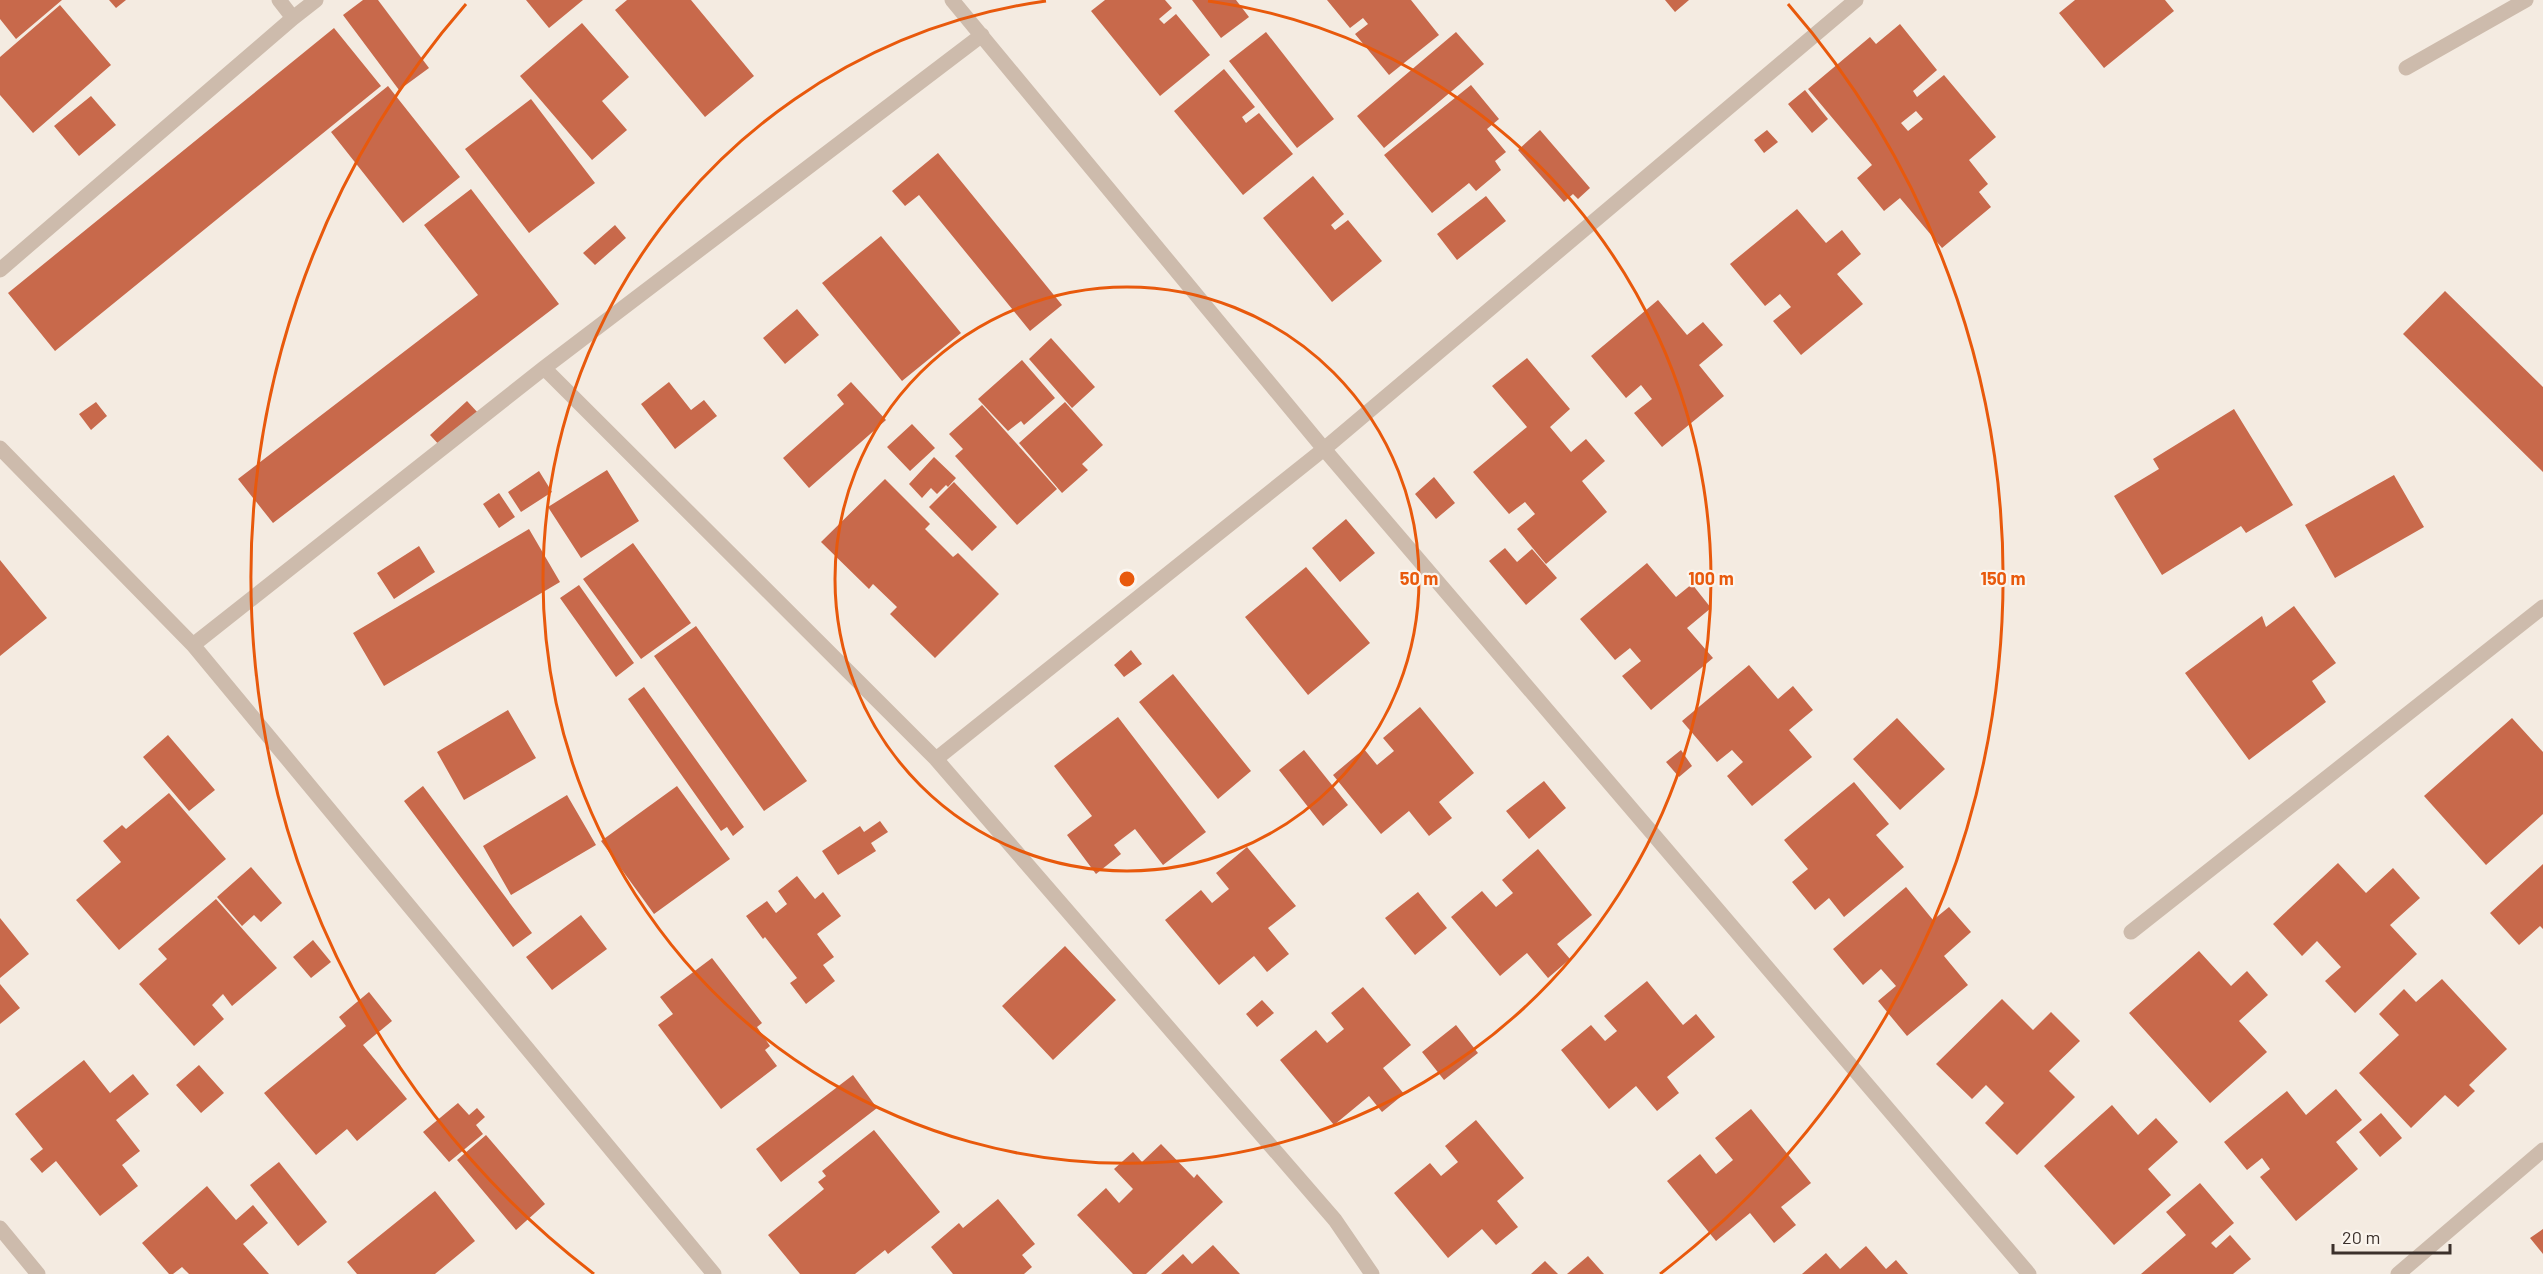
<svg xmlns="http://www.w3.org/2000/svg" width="2543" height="1274" font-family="Barlow,sans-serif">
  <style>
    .building { fill: #c8694b; fill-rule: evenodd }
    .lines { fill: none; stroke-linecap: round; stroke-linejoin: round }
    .minor { stroke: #cdbbac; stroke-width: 15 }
    .ring { fill: none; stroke: #e8590c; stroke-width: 3 }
    .centre { fill: #e8590c; stroke: #fbf5ee; stroke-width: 3 }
    .ring-label { font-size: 18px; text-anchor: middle; font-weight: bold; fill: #e8590c; stroke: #fbf5ee; stroke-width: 4.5; stroke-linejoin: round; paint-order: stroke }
  </style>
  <rect width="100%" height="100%" fill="#f4ebe1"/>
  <!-- building -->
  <path class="building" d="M0,0H62L16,39L0,19Z
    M109,0H126L116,8Z
    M363,0H378L429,68L399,90L343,15Z
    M526,0H583L549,28Z
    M627,0H691L754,76L705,117L615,10Z
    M1105,0H1165L1172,8L1159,19L1164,24L1176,14L1210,55L1160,96L1091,11Z
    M1192,0H1236L1249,17L1221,38Z
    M1327,0H1411L1439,35L1389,75L1355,34L1368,24L1363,18L1350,28Z
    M1665,0H1689L1675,12Z
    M2075,0H2165L2174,11L2104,68L2059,13Z
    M60,5L111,65L33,133L0,95V57Z
    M582,23L629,77L602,101L627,130L592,160L520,76Z
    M1900,24L1937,70L1913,91L1917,97L1944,75L1996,137L1969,160L1988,184L1979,192L1991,207L1942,248L1900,198L1884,211L1857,178L1872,165L1808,89L1870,37L1876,44ZM1916,111L1923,119L1908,131L1901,123Z
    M334,28L381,86L55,351L8,293Z
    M1266,32L1334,119L1297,148L1229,61Z
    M1456,32L1484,64L1384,148L1357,116Z
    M1224,69L1255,107L1242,117L1246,123L1259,113L1293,154L1243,195L1174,111Z
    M1471,85L1499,119L1487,129L1506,152L1495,161L1501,170L1476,191L1469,183L1432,213L1384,155Z
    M388,86L460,177L403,223L331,132Z
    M1805,90L1828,119L1812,133L1788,104Z
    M91,96L116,125L79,156L54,126Z
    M531,99L595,183L529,233L465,149Z
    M1540,130L1590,188L1578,199L1573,194L1564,202L1518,150Z
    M1767,130L1778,142L1764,153L1754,140Z
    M938,153L1062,305L1030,331L919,195L905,206L892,191Z
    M1313,176L1344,214L1331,225L1335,230L1348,220L1382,261L1332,302L1263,218Z
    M471,189L559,304L273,523L238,479L478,295L424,225Z
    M1486,196L1506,221L1457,260L1437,234Z
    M1797,209L1826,243L1842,230L1861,254L1837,274L1863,304L1801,355L1773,321L1791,307L1780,294L1765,306L1730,264Z
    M615,225L626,238L595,265L583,253Z
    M881,236L961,333L902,381L822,283Z
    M2445,291L2543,387V472L2403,334Z
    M1658,300L1687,335L1703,322L1723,345L1699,365L1724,396L1662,447L1634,413L1652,399L1641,385L1626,398L1591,356Z
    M797,309L819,335L785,364L763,338Z
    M1051,338L1095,387L1072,408L1029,359Z
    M1527,358L1570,409L1550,427L1571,452L1586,439L1605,461L1582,481L1607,512L1546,564L1517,529L1535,514L1525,502L1509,514L1473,472L1527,427L1492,386Z
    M1022,360L1055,398L1024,425L1021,421L1008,431L978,399Z
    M669,382L691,410L704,400L717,416L675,449L641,404Z
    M851,382L886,420L809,488L783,458L844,404L837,395Z
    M467,401L479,414L442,448L430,435Z
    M96,402L107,416L91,430L79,414Z
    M1065,402L1103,445L1082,464L1088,470L1062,493L1019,443Z
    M982,405L1057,489L1017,525L955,456L963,449L949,434Z
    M2234,409L2293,505L2246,533L2241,526L2162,575L2114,496L2159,469L2153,459Z
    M912,424L935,448L910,471L887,447Z
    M934,457L956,478L948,487L946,485L937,494L931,488L922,498L909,484Z
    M607,470L639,521L581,558L548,507Z
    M539,471L552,492L521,512L508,492Z
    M2394,475L2424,527L2335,578L2305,525Z
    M1434,477L1455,503L1436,519L1415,494Z
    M885,479L930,524L925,529L953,557L958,553L999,594L935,658L890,614L897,607L873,584L869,589L821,542Z
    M954,482L997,527L972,551L929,507Z
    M499,493L515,517L499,528L483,504Z
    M1346,519L1375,553L1340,582L1312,548Z
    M529,529L560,582L384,686L353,633Z
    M633,543L691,623L641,659L583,579Z
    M419,546L435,572L394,599L377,573Z
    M1505,548L1517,562L1532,549L1557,578L1526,605L1489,561Z
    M0,560L47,618L0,656Z
    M1647,563L1676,597L1692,584L1711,608L1687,628L1713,658L1651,710L1622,676L1641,661L1630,648L1615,660L1580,619Z
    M1306,567L1370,643L1308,695L1245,617Z
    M579,585L634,663L616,677L560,598Z
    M2294,606L2336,663L2312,681L2326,702L2249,760L2185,673L2262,616L2266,627Z
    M696,626L807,781L764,811L654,656Z
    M1131,650L1142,664L1124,677L1114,665Z
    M1749,665L1778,699L1793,686L1813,710L1789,730L1812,757L1752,806L1727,776L1743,762L1732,750L1717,762L1682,721Z
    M1173,674L1251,771L1218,799L1139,702Z
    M644,687L744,827L733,836L727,827L721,831L628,699Z
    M1420,707L1474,773L1439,802L1452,818L1429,836L1409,811L1381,834L1333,775L1364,749L1377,765L1394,751L1383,738Z
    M508,710L536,758L464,800L437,752Z
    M1118,717L1206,832L1163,865L1135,829L1114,845L1121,854L1096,874L1067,835L1092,816L1054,766Z
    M1897,718L1945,769L1900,810L1853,759Z
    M2512,718L2543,752V814L2486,865L2424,796Z
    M168,735L215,790L189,811L143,757Z
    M1304,750L1348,805L1323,826L1279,770Z
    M1681,750L1692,766L1679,777L1666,762Z
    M1544,781L1566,808L1529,839L1506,811Z
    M1854,782L1889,824L1876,835L1904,867L1844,917L1829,898L1815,910L1792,882L1808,869L1784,840Z
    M423,786L532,933L513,947L404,801Z
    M677,786L730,859L654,914L601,841Z
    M169,793L226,859L119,950L76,900L121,862L103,841L122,825L126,829Z
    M567,795L596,845L511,895L483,846Z
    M880,821L888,832L871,843L876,851L838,875L822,851L860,826L864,832Z
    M1247,847L1296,906L1268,928L1289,954L1267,972L1254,956L1219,985L1165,920L1201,890L1212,903L1229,889L1216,873Z
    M1538,849L1592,915L1557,944L1570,959L1548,978L1527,953L1500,976L1451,917L1482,891L1496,907L1513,893L1502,880Z
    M2338,863L2366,893L2393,868L2420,898L2390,925L2417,954L2355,1013L2325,981L2341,967L2317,941L2302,956L2273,924Z
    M2543,864V929L2540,926L2519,945L2490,913Z
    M251,867L282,903L261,922L254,915L242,926L217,897Z
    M797,876L815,899L823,892L841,916L817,934L834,957L823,965L835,981L806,1004L790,983L797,978L765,937L763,939L746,916L767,901L776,913L787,904L778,891Z
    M1906,887L1933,920L1949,907L1971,932L1944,956L1968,985L1907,1036L1878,1001L1896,986L1881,969L1863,985L1833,949Z
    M1418,892L1447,928L1415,955L1385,918Z
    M216,899L277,968L232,1006L223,994L212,1005L224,1019L194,1046L139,984L167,959L158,949Z
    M581,915L607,949L552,990L526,957Z
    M0,918L29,954L0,978Z
    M313,940L331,962L311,978L293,957Z
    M1065,946L1116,1000L1053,1060L1002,1006Z
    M2199,951L2231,986L2247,971L2268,995L2239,1021L2267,1052L2210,1103L2129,1013Z
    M712,958L762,1023L757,1027L770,1046L765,1050L777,1066L721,1109L658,1025L673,1014L660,997Z
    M2442,979L2507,1049L2469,1085L2475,1091L2458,1107L2445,1095L2411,1128L2359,1073L2399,1035L2379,1014L2404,989L2416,1002Z
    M1647,981L1683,1025L1696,1014L1715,1037L1667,1077L1679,1093L1657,1111L1636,1086L1609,1109L1561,1050L1591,1025L1605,1041L1617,1031L1604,1016Z
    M0,984L20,1008L0,1024Z
    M1363,987L1411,1045L1383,1068L1404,1094L1382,1112L1369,1096L1334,1125L1280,1060L1316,1030L1327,1043L1344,1029L1331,1013Z
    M369,992L392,1021L363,1045L407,1099L357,1141L347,1129L316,1155L264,1093L346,1026L339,1017Z
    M2002,999L2033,1030L2051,1012L2080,1041L2049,1071L2075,1097L2017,1155L1985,1123L2004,1103L1986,1085L1972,1099L1936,1064Z
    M1262,1000L1274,1013L1257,1027L1246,1014Z
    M1456,1025L1478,1053L1444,1080L1422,1052Z
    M84,1060L110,1093L133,1074L149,1094L116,1120L140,1151L122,1165L138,1186L100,1216L56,1161L42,1173L30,1159L43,1149L15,1114Z
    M199,1065L224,1093L201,1113L176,1085Z
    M853,1075L877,1108L781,1182L756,1149Z
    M2336,1089L2362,1120L2336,1142L2358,1169L2296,1221L2260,1177L2270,1169L2262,1158L2247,1170L2224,1142L2287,1091L2306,1115Z
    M458,1103L469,1115L477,1108L485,1117L476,1125L483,1134L449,1162L423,1132Z
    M2112,1105L2138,1135L2156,1118L2178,1142L2148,1169L2171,1195L2114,1245L2044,1166Z
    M1751,1109L1811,1183L1781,1207L1796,1225L1774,1243L1750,1213L1716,1241L1667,1181L1700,1154L1716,1174L1733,1160L1715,1138Z
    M2381,1113L2402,1138L2380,1157L2359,1132Z
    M1476,1120L1524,1178L1497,1201L1518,1227L1496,1245L1482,1229L1448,1258L1394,1193L1430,1163L1441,1176L1458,1162L1445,1146Z
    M874,1130L940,1212L888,1254L885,1250L855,1274H800L768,1235L824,1189L818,1182L826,1176L822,1171Z
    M486,1135L545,1204L516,1230L457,1160Z
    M1161,1144L1194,1178L1197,1174L1223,1202L1146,1274H1133L1077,1215L1106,1188L1119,1203L1133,1189L1114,1169L1133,1152L1142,1162Z
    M279,1162L327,1222L298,1246L250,1185Z
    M2200,1183L2234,1223L2211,1243L2216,1248L2230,1235L2251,1259L2233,1274H2141L2186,1235L2166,1212Z
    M207,1186L236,1220L253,1205L268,1223L243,1244L269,1274H189L182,1267L173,1274H169L142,1243Z
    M435,1191L475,1241L435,1274H357L347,1262Z
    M998,1199L1035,1244L1022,1255L1032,1267L1024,1274H953L931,1247L959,1223L963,1228Z
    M2543,1229V1254L2530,1238Z
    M1213,1245L1240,1274H1161L1183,1254L1192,1264Z
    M1866,1246L1886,1269L1896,1260L1908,1274H1802L1826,1253L1840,1269Z
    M1588,1256L1604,1274H1567Z
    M1545,1261L1558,1274H1531Z"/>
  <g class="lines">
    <!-- minor -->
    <path class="minor" d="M279,0L293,18
      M952,0L1324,449L2029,1274
      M2406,68L2526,0
      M0,270L293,18L316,0
      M544,368L936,759L1335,1220L1372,1274
      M0,448L193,645L714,1274
      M193,645L544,368L982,35
      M936,759L1324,449L1856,0
      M2131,932L2543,607
      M0,1228L38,1274
      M2398,1274L2543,1150"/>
  </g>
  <!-- distance rings -->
  <g class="ring">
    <circle cx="1127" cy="579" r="292"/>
    <path d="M1208 1A584 584 0 1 1 1046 1"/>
    <path d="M594 1274A876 876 0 0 1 466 4M1788 4A876 876 0 0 1 1660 1274"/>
  </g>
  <circle cx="1127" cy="579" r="9" class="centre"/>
  <g class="ring-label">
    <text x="1419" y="585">50 m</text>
    <text x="1711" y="585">100 m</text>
    <text x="2003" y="585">150 m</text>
  </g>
  <!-- scale -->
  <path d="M2333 1244v9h117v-9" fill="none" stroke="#3b302b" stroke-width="3"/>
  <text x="2342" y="1244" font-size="18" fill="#3b302b" stroke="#fbf5ee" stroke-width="4.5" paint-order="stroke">20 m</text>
</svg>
